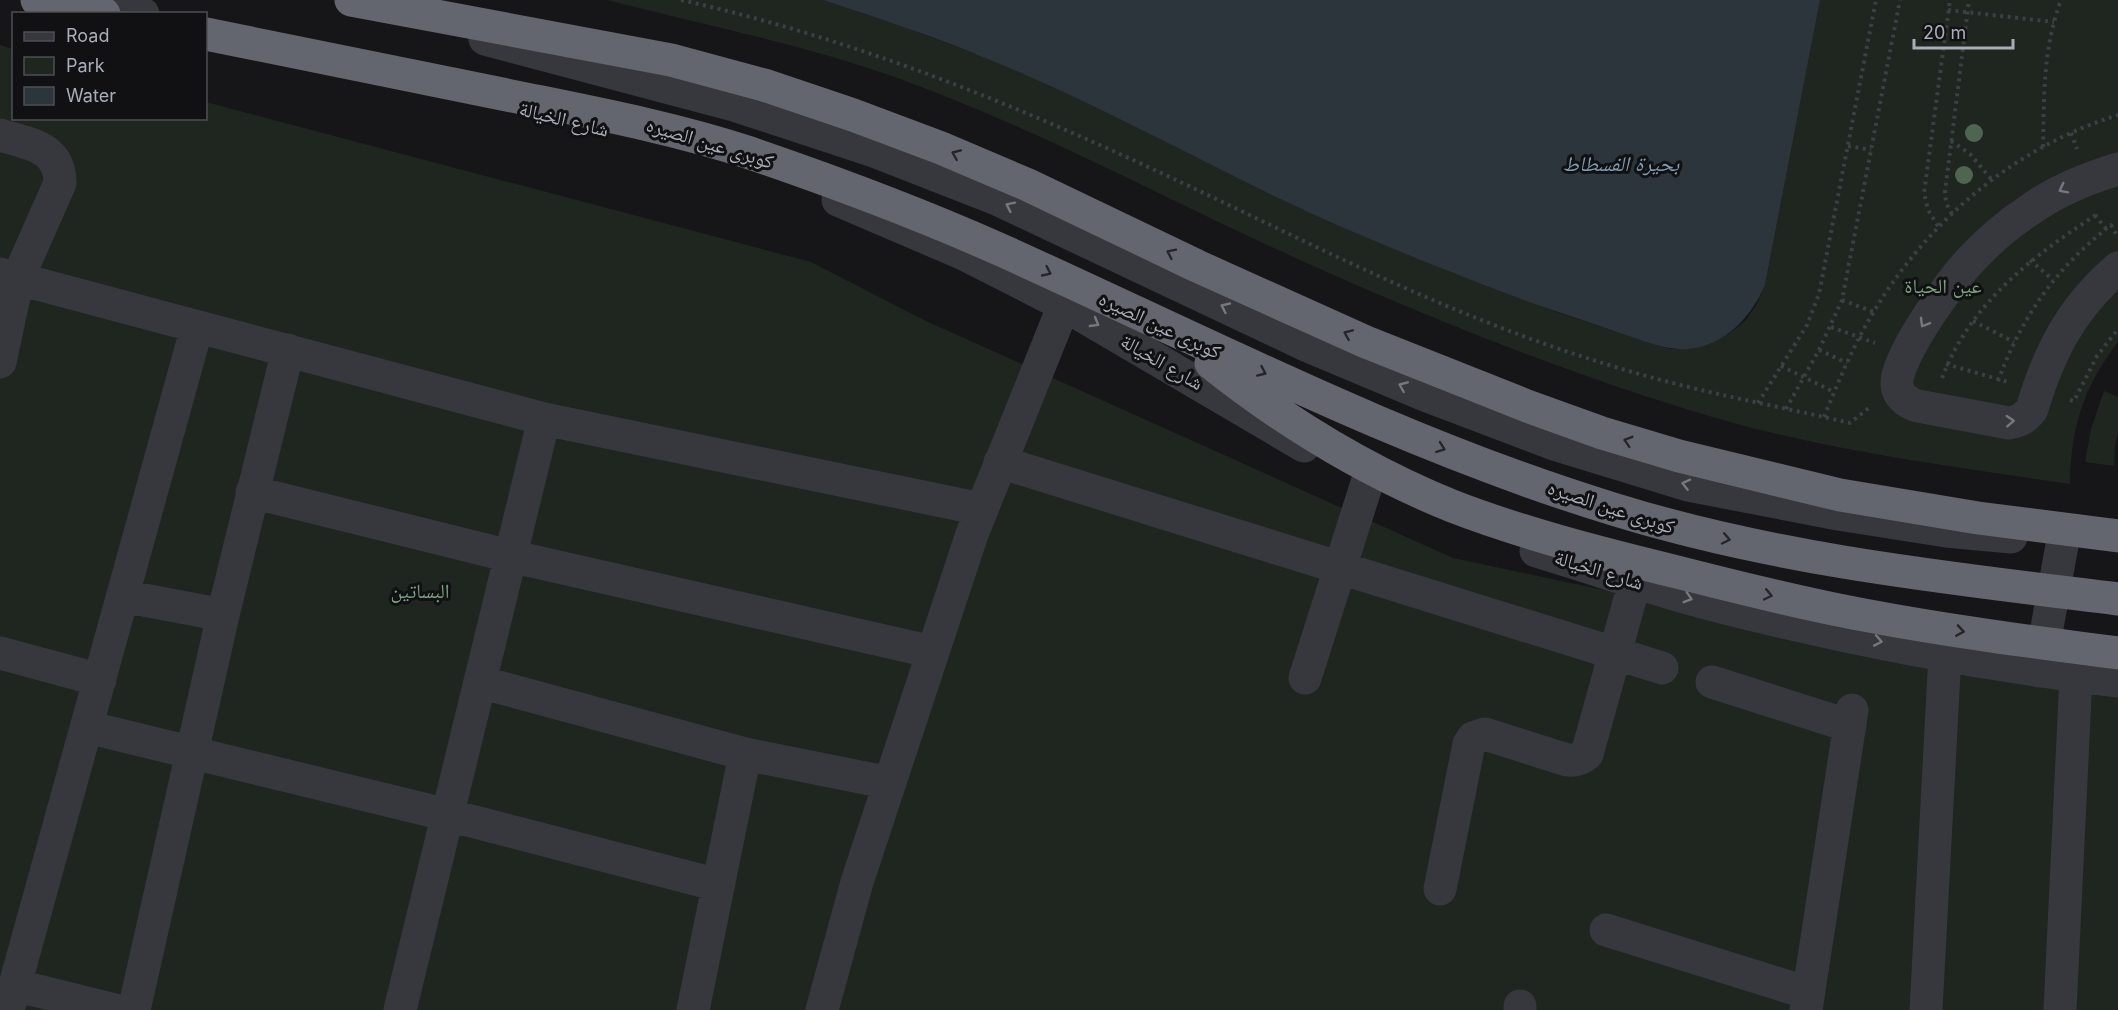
<svg xmlns="http://www.w3.org/2000/svg" width="2118" height="1010" font-family="Inter,'Noto Naskh Arabic',sans-serif">
  <style>
    .green { fill: #1e261f }
    .water { fill: #2c353c }
    .lines { fill: none; stroke-linecap: round; stroke-linejoin: round }
    .path { stroke: #3d3f44; stroke-width: 4; stroke-dasharray: 3 4.5; stroke-linecap: butt }
    .minor { stroke: #37383d; stroke-width: 33 }
    .highway { stroke: #63666e; stroke-width: 33 }
    .tree { fill: #506452 }
    .oneway { stroke: #26262a }
    .oneway2 { stroke: #757881 }
    .labels { text-anchor: middle; dominant-baseline: central; stroke-width: 6; stroke-linejoin: round; paint-order: stroke }
    .street-label { font-size: 20px; fill: #a8adb8; stroke: #111113 }
    .park-label { font-size: 20px; fill: #7fa381; stroke: #111113 }
    .water-label { font-size: 21px; font-style: italic; fill: #7f9bb3; stroke: #111113 }
  </style>
  <rect width="100%" height="100%" fill="#161618"/>
  <!-- green -->
  <path class="green" d="M607,0H823L902,26L995,61L1091,104L1174,145L1559,313L1670,349H1690L1710,343L1729,334L1745,321L1757,304L1765,285L1820,0H2118V342C2083,388 2071,427 2070,484C1943,465 1812,449 1689,410C1560,370 1434,320 1311,265C1174,204 1041,130 900,79C805,45 704,25 607,0Z
    M0,45L13,49L14,118H206V102L811,262L926,321L1453,558L1717,614L2118,677V1010H0Z
    M2104,391L2118,397V432L2115,445L2114,466L2085,462L2091,429Z"/>
  <!-- water -->
  <path class="water" d="M823,0H1820L1765,285C1751,317 1726,345 1689,349C1666,351 1645,341 1623,334C1592,323 1560,313 1529,302C1439,268 1350,233 1264,191C1174,147 1087,100 995,62C939,38 881,19 823,0Z"/>
  <g class="lines">
    <!-- path -->
    <path class="path" d="M681,0C847,37 1004,100 1157,171C1271,224 1382,282 1499,327C1564,352 1630,373 1697,389C1747,401 1799,411 1850,423L1870,407
      M1948,10L2054,22
      M2071,133L2077,149
      M1951,141L1970,154L1992,180
      M1848,146L1871,150
      M2043,147C2044,97 2043,48 2061,0
      M1952,214L1946,203L1945,192L1969,0
      M2095,215L2106,229
      M1938,226L1928,210L1924,193L1950,0
      M2030,260L2053,280
      M1842,300L1874,312
      M1973,321L2014,342
      M1831,327L1875,343
      M1819,350L1847,363
      M1946,364L2008,382
      M1781,366L1834,392
      M1942,378C1970,303 2034,255 2099,213
      M1998,381C2022,316 2056,268 2111,225L2116,234
      M2070,400L2074,401L2097,356L2118,329
      M1758,403L1807,325L1819,294L1876,0
      M1786,409L1819,350L1842,300L1900,0
      M1824,417C1835,390 1846,363 1859,338C1913,234 2005,150 2118,115"/>
    <!-- minor -->
    <path class="minor" d="M89,0L143,14
      M485,39L734,105L871,150L999,200L1308,346L1425,395L1557,445L1688,485L1838,514L1946,531L2011,537
      M0,135C29,144 60,146 60,183L18,278L0,362
      M2118,169C2086,179 2058,190 2031,209C2008,224 1986,243 1968,263C1950,282 1894,360 1897,385C1898,396 1907,403 1918,406L2009,423C2020,421 2025,418 2032,409C2049,352 2072,307 2118,268
      M838,200L964,254L1064,305L1304,446
      M0,274L544,419L981,509
      M1000,462L1662,668
      M252,492L510,556L933,652
      M1536,551C1593,568 1649,588 1706,603C1840,638 1981,665 2118,681
      M123,596L223,615
      M0,653L100,680
      M2039,671L2063,540
      M1305,678L1367,483
      M480,682L745,754L890,783
      M1712,682L1850,726
      M87,727L448,815L718,885
      M1440,889L1469,744L1473,738L1485,734L1567,760C1575,761 1581,759 1587,754L1635,581
      M1606,930L1808,993
      M14,985L115,1010
      M8,1010L197,327
      M134,1010L223,615L288,350
      M400,1010L544,419
      M693,1010L745,754
      M822,1010L857,882L972,534L1064,305
      M1520,1010V1006
      M1806,1010L1852,710
      M1926,1010L1945,654
      M2060,1010L2076,676"/>
    <!-- highway -->
    <path class="highway" d="M37,0L104,14
      M351,0L671,60L764,85L853,115L941,148L1028,185L1197,266L1366,342L1527,406L1602,433L1679,456L1840,495L1978,518L2118,536
      M206,34C304,54 403,74 502,94C584,111 667,126 747,152C832,181 918,213 1001,250C1203,341 1400,444 1613,509C1777,560 1948,578 2118,599
      M1211,363C1284,421 1366,471 1452,506C1527,535 1607,555 1685,574C1744,589 1804,604 1864,615C1948,631 2033,642 2118,653"/>
  </g>
  <!-- trees -->
  <g class="tree">
    <circle cx="1974" cy="133" r="9"/>
    <circle cx="1964" cy="175" r="9"/>
  </g>
  <!-- one-way arrows -->
  <defs><path id="oneway-chevron" d="M-2-3.5L2.5 0L-2 3.5" fill="none" stroke-width="1.6" stroke-linecap="round" stroke-linejoin="round" transform="scale(1.5)"/></defs>
  <g class="oneway">
    <use href="#oneway-chevron" transform="translate(956 154) rotate(-157)"/>
    <use href="#oneway-chevron" transform="translate(1171 253) rotate(-154)"/>
    <use href="#oneway-chevron" transform="translate(1047 272) rotate(25)"/>
    <use href="#oneway-chevron" transform="translate(1348 334) rotate(-157)"/>
    <use href="#oneway-chevron" transform="translate(1262 372) rotate(24)"/>
    <use href="#oneway-chevron" transform="translate(1628 441) rotate(-163)"/>
    <use href="#oneway-chevron" transform="translate(1441 448) rotate(20)"/>
    <use href="#oneway-chevron" transform="translate(1726 539) rotate(12)"/>
    <use href="#oneway-chevron" transform="translate(1768 595) rotate(12)"/>
    <use href="#oneway-chevron" transform="translate(1960 631) rotate(9)"/>
  </g>
  <g class="oneway2">
    <use href="#oneway-chevron" transform="translate(2063 189) rotate(153)"/>
    <use href="#oneway-chevron" transform="translate(1010 206) rotate(-154)"/>
    <use href="#oneway-chevron" transform="translate(1225 307) rotate(-155)"/>
    <use href="#oneway-chevron" transform="translate(1095 323) rotate(30)"/>
    <use href="#oneway-chevron" transform="translate(1924 323) rotate(120)"/>
    <use href="#oneway-chevron" transform="translate(1403 386) rotate(-157)"/>
    <use href="#oneway-chevron" transform="translate(2010 421) rotate(-3)"/>
    <use href="#oneway-chevron" transform="translate(1686 484) rotate(-166)"/>
    <use href="#oneway-chevron" transform="translate(1688 598) rotate(17)"/>
    <use href="#oneway-chevron" transform="translate(1878 641) rotate(11)"/>
  </g>
  <g class="labels">
    <!-- street labels -->
    <g class="street-label">
      <text transform="translate(564 119) rotate(14)">شارع الخيالة</text>
      <text transform="translate(710 143) rotate(17)">كوبرى عين الصيره</text>
      <text transform="translate(1160 325) rotate(25)">كوبرى عين الصيره</text>
      <text transform="translate(1162 362) rotate(30)">شارع الخيالة</text>
      <text transform="translate(1611 507) rotate(18)">كوبرى عين الصيره</text>
      <text transform="translate(1599 570) rotate(17)">شارع الخيالة</text>
    </g>
    <!-- park labels -->
    <g class="park-label">
      <text x="1943" y="286">عين الحياة</text>
      <text x="420" y="591">البساتين</text>
    </g>
    <!-- water labels -->
    <g class="water-label">
      <text x="1621" y="163">بحيرة الفسطاط</text>
    </g>
  </g>
  <!-- legend -->
  <rect x="12" y="12" width="195" height="108" fill="#111113" stroke="#4d4f55" stroke-width="1.5"/>
  <rect x="24" y="32" width="30" height="9" fill="#37383d" stroke="#4d4f55" stroke-width="1.5"/>
  <text x="66" y="42" font-size="18" fill="#a8adb8">Road</text>
  <rect x="24" y="57" width="30" height="18" fill="#1e261f" stroke="#4d4f55" stroke-width="1.5"/>
  <text x="66" y="72" font-size="18" fill="#a8adb8">Park</text>
  <rect x="24" y="87" width="30" height="18" fill="#2c353c" stroke="#4d4f55" stroke-width="1.5"/>
  <text x="66" y="102" font-size="18" fill="#a8adb8">Water</text>
  <!-- scale -->
  <path d="M1914 39v9h99v-9" fill="none" stroke="#a8adb8" stroke-width="3"/>
  <text x="1923" y="39" font-size="18" fill="#a8adb8" stroke="#111113" stroke-width="4.5" paint-order="stroke">20 m</text>
</svg>
